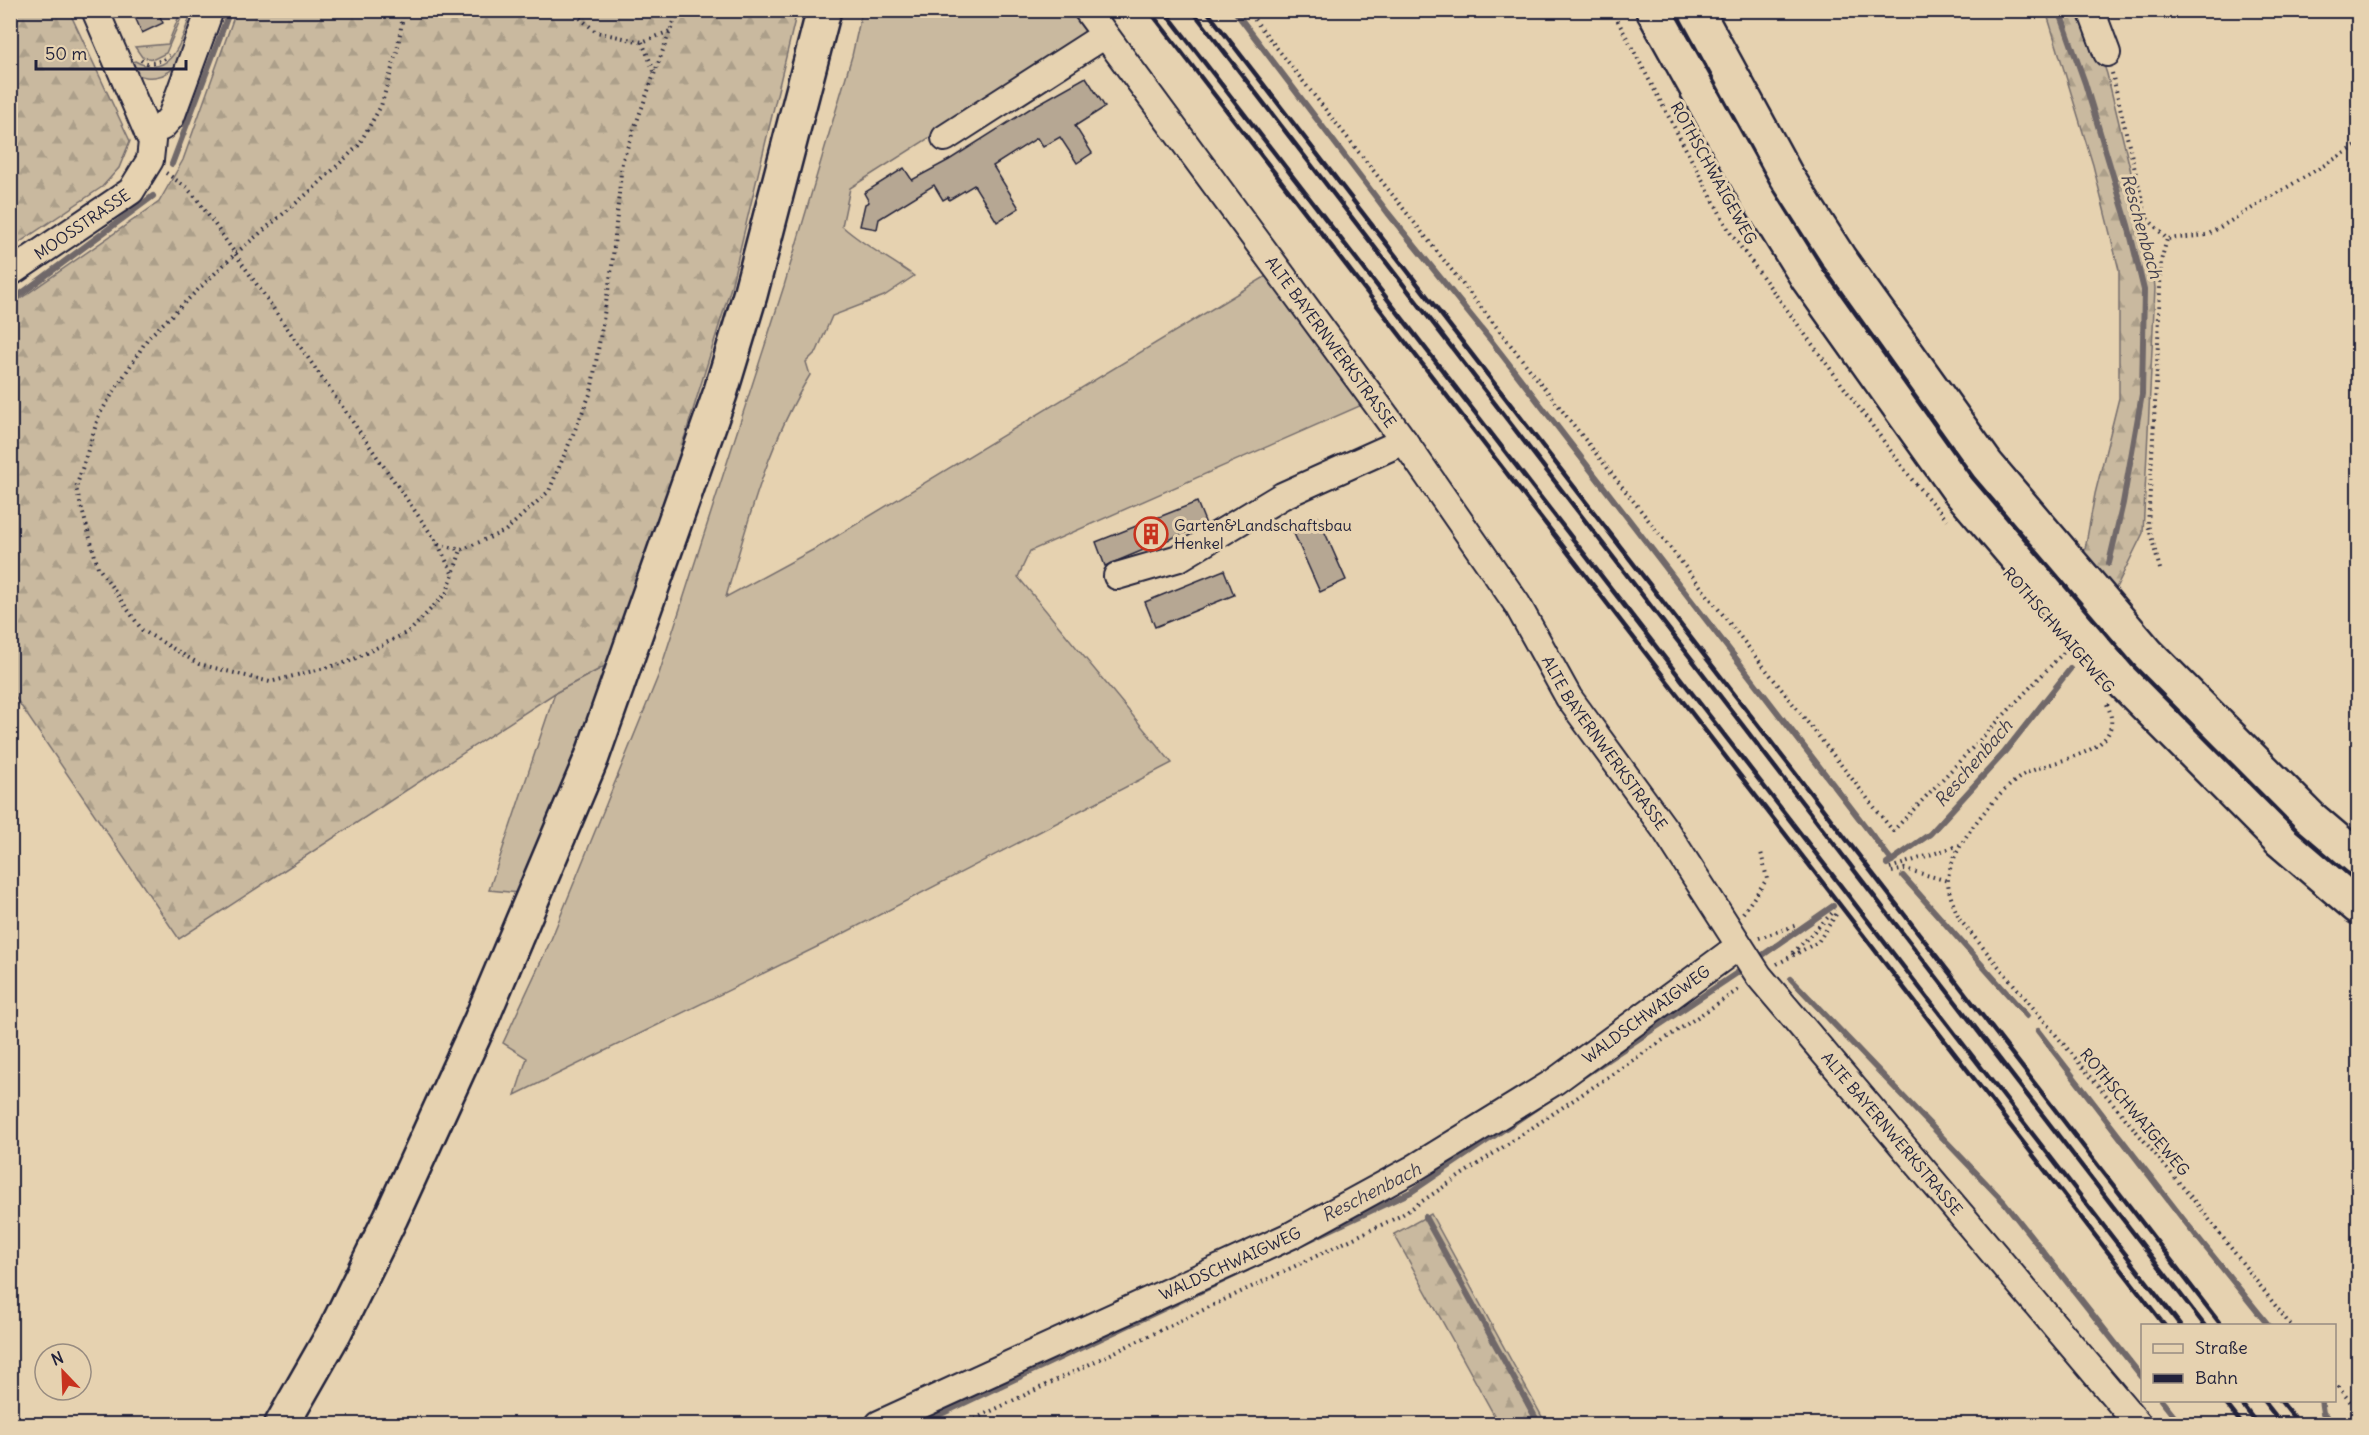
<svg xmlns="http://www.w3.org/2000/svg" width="2369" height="1435" font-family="Delius,sans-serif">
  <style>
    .grass { fill: #c9b99f; stroke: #766e6d; stroke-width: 1.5 }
    .forest { fill: url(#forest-firs); stroke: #766e6d; stroke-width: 1.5 }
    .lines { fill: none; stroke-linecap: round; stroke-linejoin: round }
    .stream { stroke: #6f6869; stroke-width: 6 }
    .building { fill: #b6a793; stroke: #22223b; stroke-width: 1.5 }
    .minor-casing { stroke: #22223b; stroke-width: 30 }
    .highway-casing { stroke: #22223b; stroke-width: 38 }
    .path { stroke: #22223b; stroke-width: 4; stroke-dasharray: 1.5 4.5; stroke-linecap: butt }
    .minor { stroke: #e6d2b0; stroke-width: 26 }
    .highway { stroke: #e6d2b0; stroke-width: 33 }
    .rail { stroke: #22223b; stroke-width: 4.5 }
    .labels { text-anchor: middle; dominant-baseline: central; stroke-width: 6; stroke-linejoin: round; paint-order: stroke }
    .street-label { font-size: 16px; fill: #22223b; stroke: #e6d2b0 }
    .poi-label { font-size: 16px; fill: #22223b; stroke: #e6d2b0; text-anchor: start }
    .water-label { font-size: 18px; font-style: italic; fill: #423f4e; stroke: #e6d2b0 }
  </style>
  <defs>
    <pattern id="forest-firs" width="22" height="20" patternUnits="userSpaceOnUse" patternTransform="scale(1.5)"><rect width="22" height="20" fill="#c9b99f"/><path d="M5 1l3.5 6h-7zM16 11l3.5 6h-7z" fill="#ac9f8a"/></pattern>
  </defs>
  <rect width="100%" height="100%" fill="#e6d2b0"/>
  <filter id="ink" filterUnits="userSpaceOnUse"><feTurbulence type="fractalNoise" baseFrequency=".0167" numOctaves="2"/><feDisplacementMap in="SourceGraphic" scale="12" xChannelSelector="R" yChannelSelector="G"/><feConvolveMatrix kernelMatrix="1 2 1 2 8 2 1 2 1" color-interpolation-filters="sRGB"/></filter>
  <g filter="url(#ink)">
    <!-- grass -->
    <path class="grass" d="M181,11H184L166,53L154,59L142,57L135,47L168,44Z
      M192,11H203C191,37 182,81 146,77C137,76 131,72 128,64L135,61C173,82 182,37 192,11Z
      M862,11H1073L1091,35L850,188L842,226C864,246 891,259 914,276L884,296L832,316L817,351L806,362L810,375C768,443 748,521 726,597L822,545L1268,275L1362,405L1030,551L1018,577L1172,763L827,942L515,1095L527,1058L503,1043L550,942L659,674L784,286L852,56Z
      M609,664L519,893L489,890L555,693Z"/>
    <!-- forest -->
    <path class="forest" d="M11,10L69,11L130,141L119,168L102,187L11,248Z
      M236,11H797L731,287L672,478L609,664L555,693L179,939L11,691L10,306L159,202L183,160Z
      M2046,11H2086L2107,74L2152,258L2155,288L2143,533L2113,594L2083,560L2095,494L2119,398V270L2093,165Z
      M1431,1214L1546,1424H1499L1394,1234Z"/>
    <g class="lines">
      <!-- stream -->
      <path class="stream" d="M1234,10L1388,213L1489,338L1892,861
        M2059,10L2085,83L2128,225L2144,290L2142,394L2123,503L2109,563
        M172,164L230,10
        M10,302L153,196
        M1887,864L1930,834L2003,754L2070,669
        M1903,876L2027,1016
        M1757,959L1833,906
        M1791,979L2004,1202L2142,1377
        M2038,1031L2183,1219L2269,1326
        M1583,1076L1746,967
        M1425,1217L1539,1424
        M1302,1243L1411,1192L1537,1107
        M2161,1400L2180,1424
        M2321,1400L2323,1413L2334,1424
        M920,1424L1247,1269"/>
    </g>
    <!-- building -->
    <path class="building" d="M132,10H157L163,23L142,33Z
      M1086,77L1105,107L1075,126L1092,153L1077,163L1060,137L1043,147L1037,138L993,166L1019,208L997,222L974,185L949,200L948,197L943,200L934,185L879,219L877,229L860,226L865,204L869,202L864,193L904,168L912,180L949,160L1031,108Z
      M1197,502L1206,524L1105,566L1096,542Z
      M1318,517L1346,580L1320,592L1292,529Z
      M1224,570L1234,595L1155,627L1145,602Z"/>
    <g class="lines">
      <!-- minor casing -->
      <g class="minor-casing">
        <g id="minor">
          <path d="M95,10L148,133"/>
          <path id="s1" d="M1087,10L1404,441L1517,604L1569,698L1666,831L1759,976L2138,1424"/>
          <path d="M2091,10L2107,53"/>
          <path d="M945,138L1105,35"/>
          <path id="s2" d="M10,273L131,191L150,160L152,141L148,133L162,127L171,117L210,10"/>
          <path d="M1117,576L1179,558L1282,496L1404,441"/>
          <path id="s3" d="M879,1424L1292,1235L1411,1170L1554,1082L1739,946"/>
        </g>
      </g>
      <!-- highway casing -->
      <g class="highway-casing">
        <path id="highway" d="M1653,10L1757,197L1808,279L1957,488L2120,679L2281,841L2358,907
          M1696,10L1787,177L1839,258L1987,465L2148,654L2310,817L2358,858
          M282,1424L335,1331L391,1217L481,1020L592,757L720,394L750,295L824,10"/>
      </g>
      <!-- path -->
      <path class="path" d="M404,10L397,51L381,106L358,146L313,189L235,254L148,338L99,415L76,488L98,567L142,630L199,664L270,682L348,662L410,631L447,592L461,550
        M571,10L596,32L642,42L670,31
        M1247,10L1893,831L2064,652
        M1612,10L1731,234L1913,481L1947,520
        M642,42L654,71
        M141,60C149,67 162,61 169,55
        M2112,73L2146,217L2167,239L2207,235L2358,145
        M166,173L186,187L197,199L438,544L461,550L505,531L549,491L591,392L612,267L622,162L670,31L679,10
        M438,544L453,575
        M2160,569L2148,525L2157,368L2161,261L2167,239
        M2107,704C2130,755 2053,758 2025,774C1999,789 1949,849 1948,880C1948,894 1955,908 1960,920L2201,1209L2291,1326
        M1890,868L1963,844
        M1892,872L1905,869L1948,881
        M1743,913L1767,879L1761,852
        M1759,938L1797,925
        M1793,953L1835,910
        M1777,964L1818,942L1837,913
        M2334,1382L2358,1411
        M964,1424L1400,1216L1741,988"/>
      <!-- minor -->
      <use href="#minor" class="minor"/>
      <!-- highway -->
      <use href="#highway" class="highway"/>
      <!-- rail -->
      <path class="rail" d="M1149,10L2165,1326
        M1164,10L2181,1326
        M1192,10L2205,1326
        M1206,10L2222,1326
        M2223,1400L2242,1424
        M2239,1400L2257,1424
        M2263,1400L2282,1424
        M2280,1400L2299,1424"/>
    </g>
  </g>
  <!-- icons -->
  <defs>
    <g id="building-ring" transform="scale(1.725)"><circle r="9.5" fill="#e6d2b0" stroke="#c8321e" stroke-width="1.5"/><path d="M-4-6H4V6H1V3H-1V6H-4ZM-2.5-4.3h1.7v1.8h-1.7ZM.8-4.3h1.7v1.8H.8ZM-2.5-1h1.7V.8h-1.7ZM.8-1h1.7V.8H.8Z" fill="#c8321e"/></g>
  </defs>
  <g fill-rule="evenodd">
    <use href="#building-ring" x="1151" y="534"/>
  </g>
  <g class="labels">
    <!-- street labels -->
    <g class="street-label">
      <text transform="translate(1714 173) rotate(61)">ROTHSCHWAIGEWEG</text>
      <text stroke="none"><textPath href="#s2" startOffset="87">MOOSSTRASSE</textPath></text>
      <text stroke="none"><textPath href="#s1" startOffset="412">ALTE BAYERNWERKSTRASSE</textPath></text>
      <text transform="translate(2059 630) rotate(49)">ROTHSCHWAIGEWEG</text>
      <text stroke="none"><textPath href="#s1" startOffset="898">ALTE BAYERNWERKSTRASSE</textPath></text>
      <text stroke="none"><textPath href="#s3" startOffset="872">WALDSCHWAIGWEG</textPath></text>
      <text transform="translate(2135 1112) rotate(50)">ROTHSCHWAIGEWEG</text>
      <text stroke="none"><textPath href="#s1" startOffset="1384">ALTE BAYERNWERKSTRASSE</textPath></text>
      <text stroke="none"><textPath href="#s3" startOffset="386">WALDSCHWAIGWEG</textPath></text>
    </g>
    <!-- poi labels -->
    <g class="poi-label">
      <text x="1174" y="525">Garten&amp;Landschaftsbau<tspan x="1174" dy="18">Henkel</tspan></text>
    </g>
    <!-- water labels -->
    <g class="water-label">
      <text transform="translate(2142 226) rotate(74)">Reschenbach</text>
      <text transform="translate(1973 763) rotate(-49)">Reschenbach</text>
      <text transform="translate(1371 1192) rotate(-27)">Reschenbach</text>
    </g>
  </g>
  <!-- margin -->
  <rect width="2369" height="1435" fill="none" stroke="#e6d2b0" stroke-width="36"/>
  <rect x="18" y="18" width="2333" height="1399" fill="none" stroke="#22223b" stroke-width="2" filter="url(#ink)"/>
  <!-- legend -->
  <rect x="2141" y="1324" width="195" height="78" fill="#e6d2b0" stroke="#988c81" stroke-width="1.5"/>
  <rect x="2153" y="1344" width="30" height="9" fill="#e6d2b0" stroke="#988c81" stroke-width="1.5"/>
  <text x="2195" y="1354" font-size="18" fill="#22223b">Straße</text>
  <rect x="2153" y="1374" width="30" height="9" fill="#22223b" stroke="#988c81" stroke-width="1.5"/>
  <text x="2195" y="1384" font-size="18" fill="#22223b">Bahn</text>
  <!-- north arrow -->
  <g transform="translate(63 1372) rotate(337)"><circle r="28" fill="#e6d2b0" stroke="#988c81" stroke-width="1.5"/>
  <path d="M0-4.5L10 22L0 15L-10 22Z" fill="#c8321e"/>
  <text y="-9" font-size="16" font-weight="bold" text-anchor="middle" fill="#22223b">N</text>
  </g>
  <!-- scale -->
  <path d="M36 60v9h150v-9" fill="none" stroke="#22223b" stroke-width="3"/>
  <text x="45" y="60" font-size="18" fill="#22223b" stroke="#e6d2b0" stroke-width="4.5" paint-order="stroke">50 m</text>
</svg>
